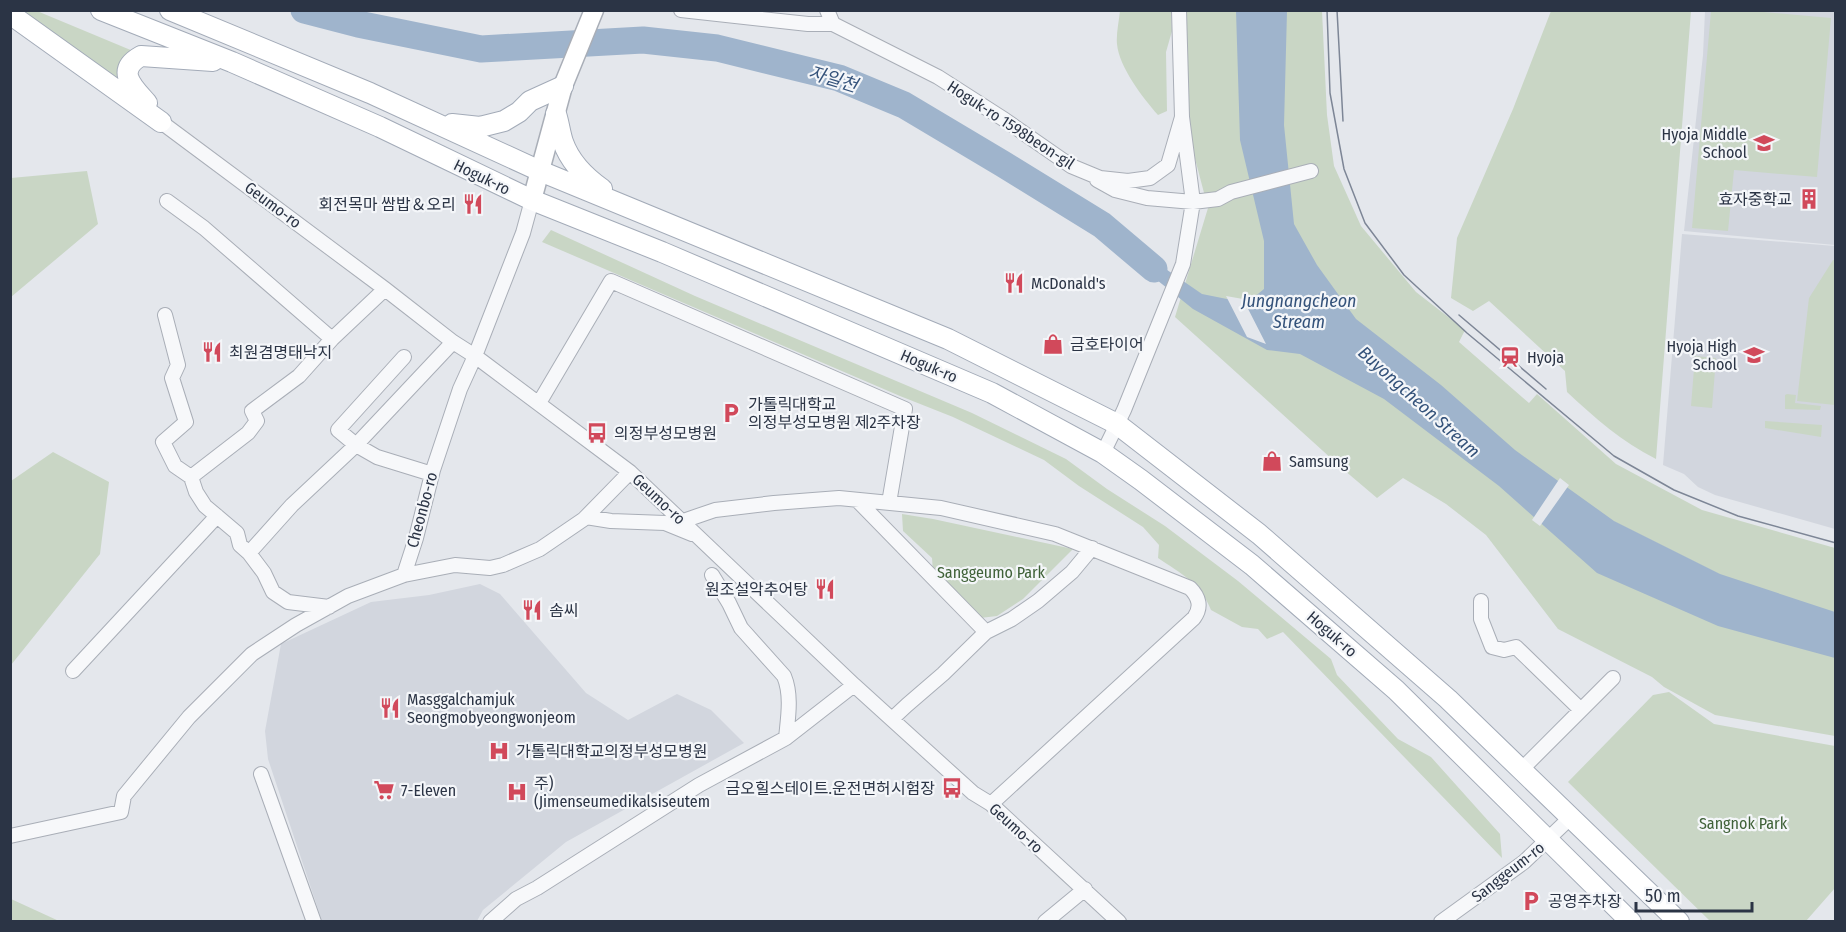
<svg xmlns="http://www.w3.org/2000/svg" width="1846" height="932" font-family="'Fira Sans Condensed','Noto Sans KR',sans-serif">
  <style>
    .built { fill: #d2d6de }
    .green { fill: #c9d6c5 }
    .water { fill: #9fb4cc }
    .pier { fill: #e4e7ec }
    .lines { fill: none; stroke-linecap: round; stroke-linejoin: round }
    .river { stroke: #9fb4cc; stroke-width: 27 }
    .minor-casing { stroke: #a9aeb7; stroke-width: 16 }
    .secondary-casing { stroke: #a9aeb7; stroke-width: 21 }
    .primary-casing { stroke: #a3abb8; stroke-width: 22 }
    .minor { stroke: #f7f8fa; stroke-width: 14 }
    .secondary { stroke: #fff; stroke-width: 18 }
    .primary { stroke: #fff; stroke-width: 20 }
    .tram { stroke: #7d8696; stroke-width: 1.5 }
    .labels { text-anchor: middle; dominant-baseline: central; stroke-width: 4.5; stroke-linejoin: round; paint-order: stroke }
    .street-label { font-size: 16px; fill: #2b3445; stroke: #f4f6f9 }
    .poi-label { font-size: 16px; fill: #2b3445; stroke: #f4f6f9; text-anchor: start }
    .park-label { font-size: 16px; fill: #3f6138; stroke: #f4f6f9 }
    .water-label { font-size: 18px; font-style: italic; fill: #34527a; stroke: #f4f6f9 }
  </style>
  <rect width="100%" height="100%" fill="#e4e7ec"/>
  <!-- built -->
  <path class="built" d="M1705,11H1835V245L1684,231L1703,55Z
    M1682,234L1835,246V529L1715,495L1698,487L1684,474L1663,465Z
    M480,584L500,594L586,693L628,720L677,694L711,710L744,743L566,842L483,910L477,921H322L268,759L265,731L281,644L371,602L429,595Z"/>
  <!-- green -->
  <path class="green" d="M21,11H37L133,51L120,83Z
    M1120,11H1171L1172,31L1166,52L1167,111L1158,115C1143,98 1119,67 1117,44C1116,34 1119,21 1120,11Z
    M1184,11H1322L1327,115L1334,166L1361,226L1416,292L1465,330L1459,342L1529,403L1537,394L1616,464L1702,510L1835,548V736L1715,715L1664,687L1652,677L1558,629L1486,535L1446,504L1403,478L1377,498L1344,470L1175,317L1208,208L1193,151L1187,111Z
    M1551,11H1691L1656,459C1622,442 1595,418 1567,392L1565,371L1489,301L1473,311L1451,298L1457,238L1513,109Z
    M1711,11H1753L1831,18L1817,177L1734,170L1728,231L1692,228Z
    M87,171L98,224L11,297V178Z
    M551,230L695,296L972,413L1066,459L1107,489L1165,526L1238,581L1331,659L1337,675L1398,739L1431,757L1500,834L1502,858L1283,632L1267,639L1258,629L1242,627L1211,610C1201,583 1180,573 1158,558L1159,545L1143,527L1079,486L1044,460L953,417L900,396L542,242Z
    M1833,260H1836L1835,405L1797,401L1809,298Z
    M1695,356L1716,358L1712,408L1691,406Z
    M1787,394L1796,395L1795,403L1821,406L1820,410L1785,409V395Z
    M1765,421L1822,425L1821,437L1765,428Z
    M53,452L109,482L100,554L11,665V481Z
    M902,514L933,519L1073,549L1023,599L997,616L980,618L933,572L932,558L903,531Z
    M1669,692L1714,724L1835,746V888L1806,921H1710L1568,782L1653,695Z
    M10,899H11L59,921H11Z"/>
  <!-- water -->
  <path class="water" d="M1236,11H1287L1284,125L1294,224L1317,265L1356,319L1441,385L1515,450L1614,521L1720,574L1835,612V658L1718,626L1597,573L1499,486L1384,399L1300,354L1267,350L1193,309L1121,251L1128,243L1202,294L1247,303L1264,289V241L1240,140Z"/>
  <!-- pier -->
  <path class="pier" d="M1226,296L1243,299L1266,344L1247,337Z
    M1560,478L1569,485L1540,526L1532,520Z"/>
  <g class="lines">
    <!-- river -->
    <path class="river" d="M304,10L358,24L481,49L643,40L717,48L839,78L904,105L1003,164L1102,225L1154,269"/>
    <!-- minor casing -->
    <g class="minor-casing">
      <path id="minor" d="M681,10L808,24H833
        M827,10L833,24L938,77L1005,120L1071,166L1100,178L1128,181L1150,178L1168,165L1182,117L1193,202L1183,264L1124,410L1103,453
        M1179,10L1182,117
        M161,122L385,289L453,342L475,356L630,472L854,685L973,793L991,804L1119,922
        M1097,180L1115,190L1147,198L1193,202L1218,199L1231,192L1311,171
        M167,201L204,228L332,339
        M165,315L178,365L172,378L186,422L163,442L175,466L191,477
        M404,357L338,430L356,445L377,457L432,474
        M539,403L611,281L905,409L889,503
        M857,500L986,632
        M586,517L611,521L665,523L692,534
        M683,521L715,510L774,503L839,498L941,508L1055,534L1190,588C1199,597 1202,607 1194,618L991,804
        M249,553L292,505L356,445L453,342
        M404,575L416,538L433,470L460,389L475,356L523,233L532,200
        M712,575L729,603L741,628L784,676C792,695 788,718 786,738
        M1481,601V619L1492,647L1504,650L1516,647L1581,710L1521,770
        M329,607L288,602L273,592L264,573L249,553L240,545L237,533L205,506L196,492L191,477L248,433L257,421L252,411L299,376L332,339L385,289
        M73,671L217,516
        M1581,710L1613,678
        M892,719L907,705L943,674L986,632L1012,619L1038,601L1072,572L1092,548
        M261,774L314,922
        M10,836L121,812L124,796L189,717L252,654L296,625L348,596L404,575L455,565L490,568L503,565L540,549L584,519L630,472
        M490,922L516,899L537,888L699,785L786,738L854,685
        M1045,922L1085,889
        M1441,922L1524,862L1571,817"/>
    </g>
    <!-- secondary casing -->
    <g class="secondary-casing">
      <path id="secondary" d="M532,200L563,86L594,10"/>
    </g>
    <!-- primary casing -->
    <g class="primary-casing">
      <path id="primary" d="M101,10L232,62L380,127L532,200L662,252L992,393L1103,453L1141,480L1252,565L1396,690L1631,922
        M170,10L370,93L540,171L948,339L1117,424L1259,534L1448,699L1679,922
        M10,14L161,122
        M147,103C134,88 114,71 141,56L213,61
        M556,114C559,123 560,133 563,142C570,162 585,177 602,189
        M452,124L480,127L504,121L519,112L530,101L563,86"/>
    </g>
    <!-- minor -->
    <use href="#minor" class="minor"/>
    <!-- secondary -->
    <use href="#secondary" class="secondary"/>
    <!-- primary -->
    <use href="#primary" class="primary"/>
    <!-- tram -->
    <path class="tram" d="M1327,10L1330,93L1344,169L1365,223L1404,275L1467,333L1614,456L1674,490L1738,516L1836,543
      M1337,10L1343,121
      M1459,315L1546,389"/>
  </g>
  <!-- icons -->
  <defs>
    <g id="school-bare" transform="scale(1.62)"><path d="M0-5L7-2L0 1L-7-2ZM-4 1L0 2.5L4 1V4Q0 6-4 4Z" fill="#d1495b" stroke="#f4f6f9" stroke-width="2.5" paint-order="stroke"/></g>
    <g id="building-bare" transform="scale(1.62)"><path d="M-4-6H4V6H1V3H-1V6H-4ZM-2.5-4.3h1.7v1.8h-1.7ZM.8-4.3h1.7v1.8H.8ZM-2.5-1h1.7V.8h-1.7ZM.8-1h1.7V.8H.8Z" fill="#d1495b" stroke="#f4f6f9" stroke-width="2.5" paint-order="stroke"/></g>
    <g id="restaurant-bare" transform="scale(1.62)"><path d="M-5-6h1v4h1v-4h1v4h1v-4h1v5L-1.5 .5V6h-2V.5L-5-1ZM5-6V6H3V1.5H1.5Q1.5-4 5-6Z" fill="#d1495b" stroke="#f4f6f9" stroke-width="2.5" paint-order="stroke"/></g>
    <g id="shop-bare" transform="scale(1.62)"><path d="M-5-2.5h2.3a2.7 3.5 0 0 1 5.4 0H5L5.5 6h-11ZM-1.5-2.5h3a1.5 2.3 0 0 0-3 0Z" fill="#d1495b" stroke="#f4f6f9" stroke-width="2.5" paint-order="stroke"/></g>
    <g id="station-bare" transform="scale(1.62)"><path d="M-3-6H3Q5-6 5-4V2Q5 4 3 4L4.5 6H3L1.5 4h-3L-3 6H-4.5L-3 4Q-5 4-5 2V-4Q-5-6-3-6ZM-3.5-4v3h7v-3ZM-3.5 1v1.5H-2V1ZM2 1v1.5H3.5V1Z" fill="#d1495b" stroke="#f4f6f9" stroke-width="2.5" paint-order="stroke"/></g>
    <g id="parking-bare" transform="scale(1.62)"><path d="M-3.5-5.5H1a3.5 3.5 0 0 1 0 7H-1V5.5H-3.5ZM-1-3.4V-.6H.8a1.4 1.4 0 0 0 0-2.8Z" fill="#d1495b" stroke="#f4f6f9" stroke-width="2.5" paint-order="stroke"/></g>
    <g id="bus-bare" transform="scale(1.62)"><path d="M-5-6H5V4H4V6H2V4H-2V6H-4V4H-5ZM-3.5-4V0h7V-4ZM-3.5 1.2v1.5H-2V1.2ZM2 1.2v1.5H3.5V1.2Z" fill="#d1495b" stroke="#f4f6f9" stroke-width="2.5" paint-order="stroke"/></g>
    <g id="hospital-bare" transform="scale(1.62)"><path d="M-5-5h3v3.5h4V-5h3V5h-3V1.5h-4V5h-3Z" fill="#d1495b" stroke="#f4f6f9" stroke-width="2.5" paint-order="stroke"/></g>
    <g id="supermarket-bare" transform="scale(1.62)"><path d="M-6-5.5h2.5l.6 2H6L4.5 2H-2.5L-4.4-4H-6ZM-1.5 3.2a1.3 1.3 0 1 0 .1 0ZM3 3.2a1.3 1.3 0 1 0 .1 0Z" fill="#d1495b" stroke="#f4f6f9" stroke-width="2.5" paint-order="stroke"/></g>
  </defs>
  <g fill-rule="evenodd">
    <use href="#school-bare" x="1764" y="143"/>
    <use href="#building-bare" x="1809" y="199"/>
    <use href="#restaurant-bare" x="473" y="204"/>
    <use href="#restaurant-bare" x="1014" y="283"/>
    <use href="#shop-bare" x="1053" y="344"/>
    <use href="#restaurant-bare" x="212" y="352"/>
    <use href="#school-bare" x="1754" y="355"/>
    <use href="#station-bare" x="1510" y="357"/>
    <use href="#parking-bare" x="731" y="413"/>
    <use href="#bus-bare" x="597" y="433"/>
    <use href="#shop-bare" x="1272" y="461"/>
    <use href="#restaurant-bare" x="825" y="589"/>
    <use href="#restaurant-bare" x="532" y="610"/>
    <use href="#restaurant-bare" x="390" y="708"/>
    <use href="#hospital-bare" x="499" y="751"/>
    <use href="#bus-bare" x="952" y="788"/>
    <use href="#supermarket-bare" x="384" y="790"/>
    <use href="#hospital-bare" x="517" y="792"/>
    <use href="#parking-bare" x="1531" y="901"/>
  </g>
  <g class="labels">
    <!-- street labels -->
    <g class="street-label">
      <text transform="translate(1011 125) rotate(33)">Hoguk-ro 1598beon-gil</text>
      <text transform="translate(482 177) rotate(26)">Hoguk-ro</text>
      <text transform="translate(273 205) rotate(37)">Geumo-ro</text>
      <text transform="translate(929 366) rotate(23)">Hoguk-ro</text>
      <text transform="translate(659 499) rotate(43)">Geumo-ro</text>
      <text transform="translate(422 510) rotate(-75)">Cheonbo-ro</text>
      <text transform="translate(1332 634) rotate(41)">Hoguk-ro</text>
      <text transform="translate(1016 828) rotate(42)">Geumo-ro</text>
      <text transform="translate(1508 872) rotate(-38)">Sanggeum-ro</text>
    </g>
    <!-- poi labels -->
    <g class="poi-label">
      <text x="1747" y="134" text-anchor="end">Hyoja Middle<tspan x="1747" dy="18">School</tspan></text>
      <text x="1792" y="199" text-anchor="end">효자중학교</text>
      <text x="456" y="204" text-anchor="end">회전목마 쌈밥＆오리</text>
      <text x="1031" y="283">McDonald's</text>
      <text x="1070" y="344">금호타이어</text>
      <text x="1737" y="346" text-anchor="end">Hyoja High<tspan x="1737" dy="18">School</tspan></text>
      <text x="229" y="352">최원겸명태낙지</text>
      <text x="1527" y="357">Hyoja</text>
      <text x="748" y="404">가톨릭대학교<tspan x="748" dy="18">의정부성모병원 제2주차장</tspan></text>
      <text x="614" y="433">의정부성모병원</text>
      <text x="1289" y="461">Samsung</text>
      <text x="808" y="589" text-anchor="end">원조설악추어탕</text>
      <text x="549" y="610">솜씨</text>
      <text x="407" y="699">Masggalchamjuk<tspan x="407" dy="18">Seongmobyeongwonjeom</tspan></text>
      <text x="516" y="751">가톨릭대학교의정부성모병원</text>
      <text x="534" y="783">주)<tspan x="534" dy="18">(Jimenseumedikalsiseutem</tspan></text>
      <text x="935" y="788" text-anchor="end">금오힐스테이트.운전면허시험장</text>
      <text x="401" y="790">7-Eleven</text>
      <text x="1548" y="901">공영주차장</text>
    </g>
    <!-- park labels -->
    <g class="park-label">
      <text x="991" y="572">Sanggeumo Park</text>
      <text x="1743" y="823">Sangnok Park</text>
    </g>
    <!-- water labels -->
    <g class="water-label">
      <text transform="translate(833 79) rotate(17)">자일천</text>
      <text x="1299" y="301">Jungnangcheon<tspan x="1299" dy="21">Stream</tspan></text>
      <text transform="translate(1419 402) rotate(42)">Buyongcheon Stream</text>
    </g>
  </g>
  <!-- border -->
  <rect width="1846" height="932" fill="none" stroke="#2b3445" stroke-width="24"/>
  <!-- scale -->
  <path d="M1636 902v9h116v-9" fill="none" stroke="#2b3445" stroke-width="3"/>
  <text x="1645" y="902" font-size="18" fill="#2b3445" stroke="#f4f6f9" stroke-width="4.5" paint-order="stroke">50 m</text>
</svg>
